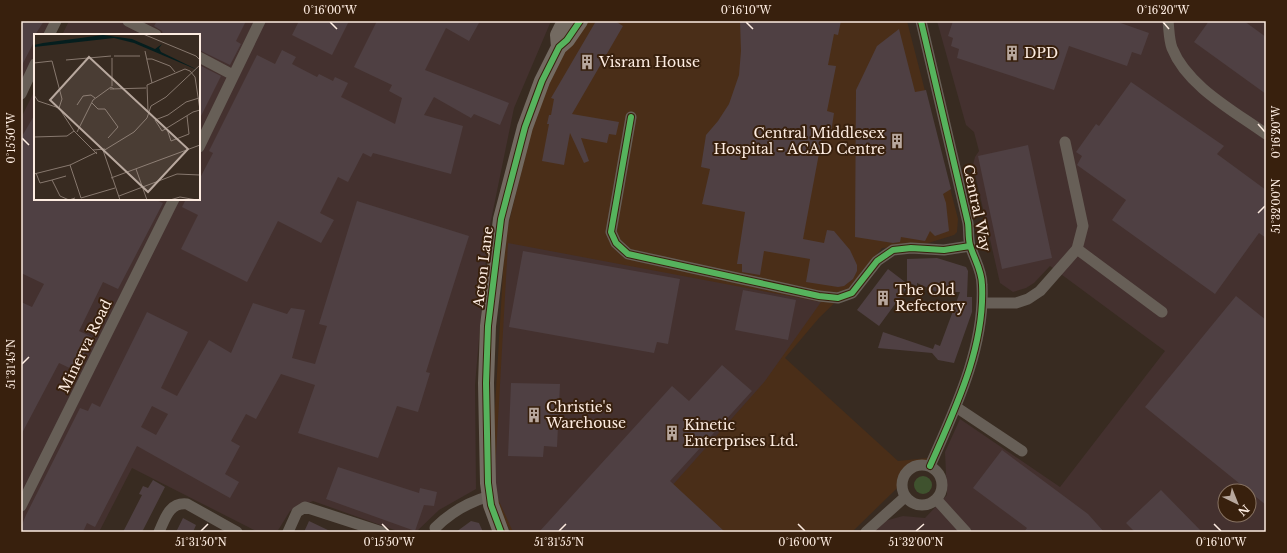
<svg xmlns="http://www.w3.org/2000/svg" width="1287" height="553" font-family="'Libre Baskerville',serif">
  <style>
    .built { fill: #4a2e18 }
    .industrial { fill: #44312f; fill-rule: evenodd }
    .green { fill: #3f522e }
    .building { fill: #4f4043; fill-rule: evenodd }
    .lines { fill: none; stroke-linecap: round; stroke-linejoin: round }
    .street { stroke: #675f57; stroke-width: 11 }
    .secondary { stroke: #736a61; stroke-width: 16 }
    .cycleway-casing { stroke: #38200d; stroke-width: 8 }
    .cycleway { stroke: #56b35d; stroke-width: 6 }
    .ticks { fill: none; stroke: #fdece1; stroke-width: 1.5 }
    .labels { text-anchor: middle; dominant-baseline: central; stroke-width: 4; stroke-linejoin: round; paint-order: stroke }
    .poi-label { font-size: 14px; fill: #fdece1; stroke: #38200d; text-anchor: start }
    .street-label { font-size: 14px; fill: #fdece1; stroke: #38200d }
    .inset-road { fill: none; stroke: #87786e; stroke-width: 1 }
    .view { fill: #b8a89e; fill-opacity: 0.15; stroke: #b8a89e; stroke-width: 2 }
    .inset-edge { fill: none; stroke: #fdece1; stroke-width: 2 }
    .neatline { fill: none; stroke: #fdece1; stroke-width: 1.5 }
    .ticks-label { font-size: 10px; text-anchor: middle; fill: #fdece1 }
  </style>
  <rect width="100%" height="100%" fill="#382b21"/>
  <!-- built -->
  <path class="built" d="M584,21H907L958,219L957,232L954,235L922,245L882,248L852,286L819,318L785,358L898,461L928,458L852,532H511L490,492L505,238L534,120L561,52Z"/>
  <!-- industrial -->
  <path class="industrial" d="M21,21H54L48,35H35V62L21,92Z
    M69,21H551L514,108L488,235L475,385L476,489L439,510L416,532H400L313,501L290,511L277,532H258L132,468L99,532H21V118L35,90V199H199V35H62Z
    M937,21H1266V532H872L881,522L903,516L925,518L947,495L945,452L960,419L1060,487L1165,351L1050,266L1034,283L1026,288L1013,292L1000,283L973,165L975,157L979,151L974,132L966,125ZM1225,491H1249V515H1225Z
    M508,243L821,302L765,381L631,532H513L494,490Z"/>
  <!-- green -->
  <path class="green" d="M914 485a9 9 0 1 1 18 0a9 9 0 1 1-18 0Z"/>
  <!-- building -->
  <path class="building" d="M21,21H44L35,35V40L21,67Z
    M157,21H246L236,41L241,44L230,65L199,50V35H163L162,31L154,26Z
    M299,21H349L332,55L292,35Z
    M377,21H480L469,41L446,28L425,70L509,103L500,125L474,114L471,118L434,97L424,115L463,126L451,174L373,153L371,157L363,153L348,182L338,177L320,213L334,220L321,243L278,221L247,282L181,249L198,215L182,207L186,199H199V180L213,153L209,151L257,55L275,64L282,50L296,57L292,64L317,77L319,74L333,81L335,77L348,83L341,97L395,124L402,98L389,91L392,85L354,67Z
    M596,21H615L623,26L572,114L619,122L616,135L609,134L607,143L581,138L589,161L584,163L570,133L564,165L542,161L549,124H547L549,115H551L554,99L551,98Z
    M740,21H841L838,35L834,34L828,65L836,66L827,111L834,113L831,133L823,132L803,239L824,243L827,230L834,231L850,250L857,265V271L853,279L844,286L838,287L806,282L810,259L764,251L760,275L742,272V264H737L745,212L702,204L710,169L701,167L706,135L718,121L729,104L739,75L741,51Z
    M953,21H1115L1149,33L1141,55L1132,52L1127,66L1069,46L1054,90L957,58L959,49L951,46L953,38L948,36Z
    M1209,21H1244L1266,37V94L1194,42Z
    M899,29L915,92L926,90L951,189L943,194L946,203L949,231L935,236L930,231L925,241L901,237L900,242L893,243L855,237L856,90L877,46Z
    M199,65L221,76L199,120Z
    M1131,82L1224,146L1217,154L1266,190V238L1259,233L1215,294L1112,220L1126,200L1077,165L1082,156L1076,152L1096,124L1099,126Z
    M35,114V199H154L163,203L118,289L103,282L79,331L92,337L76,371L59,363L21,435V302L32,307L44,284L21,273V138Z
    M1028,145L1052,258L1002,269L978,156Z
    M357,201L469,236L426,372L430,373L418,412L397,406L378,458L298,433L315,385L281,374L256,419L246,414L231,441L240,446L225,474L239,482L230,498L137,446L95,527L87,523L83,532H21V527L26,515L80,408L88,411L92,403L100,407L147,312L188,332L161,388L177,396L209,340L231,353L253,303L287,314L291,308L305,310L292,358L315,364L327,326L319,324ZM152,406L168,414L156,435L141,427Z
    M523,251L680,279L668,344L657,342L654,353L509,327Z
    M937,258L966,267L968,271L967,297H972V312L954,363L938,360L932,353L878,348L883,332L933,349L935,344L940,346L960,292H937L917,283V286L907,282V259Z
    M888,269L909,285L879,326L857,310Z
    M743,290L796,300L788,340L735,330Z
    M1236,296L1266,320V505L1145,407Z
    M722,365L752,391L670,481L725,532H539L672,386L689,401Z
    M511,383L560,384L557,447L544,446L543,457L508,456Z
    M1002,450L1088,514L1104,532H1024L1027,528L973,488Z
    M338,467L419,493L420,488L437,492L434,506L424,505L415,531L326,499Z
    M153,480L165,487L142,532H123L142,495L139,494L143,486L148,488Z
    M1161,490L1202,532H1135L1126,523Z
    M183,518L196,525L193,532H176Z
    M309,521L332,532H304Z
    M471,521L479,523L483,532H456Z"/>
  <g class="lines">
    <!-- street -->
    <path class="street" d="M128,21L156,35
      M921,21L968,223C969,230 968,238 970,245C974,259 982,270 982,285C985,348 955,409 930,466
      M1168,21C1169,29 1169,40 1172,48C1187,86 1234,111 1266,134
      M49,35L56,21
      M199,57L233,75
      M21,94L35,64
      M631,117L611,232L616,243L628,254L819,296L838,298L852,293L877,261L893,250L911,248L944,250L970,246
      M199,147L260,21
      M1077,249L1162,312
      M982,303H1016L1028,299L1040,291L1077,249L1083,226L1065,142
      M956,407L1022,451
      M902 485a20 20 0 1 1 40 0a20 20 0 1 1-40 0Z
      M937,500L966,532
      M21,506L174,199
      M435,528C451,512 468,502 490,496
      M159,532C165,519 169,502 187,504L237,532
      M288,532L297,512L305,507L382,532
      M866,532L905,497"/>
    <!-- secondary -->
    <path class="secondary" d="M559,47L558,35L565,21
      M501,532L491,505L488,483L486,383L488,326L501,219L525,127L542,81L559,47L567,40L580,21"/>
    <!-- cycleway casing -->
    <g class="cycleway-casing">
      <path id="cycleway" d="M921,21L968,223C969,230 968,238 970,245C974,259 982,270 982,285C985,348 955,409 930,466
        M631,117L611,232L616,243L628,254L819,296L838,298L852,293L877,261L893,250L911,248L944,250L970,246
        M501,532L491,505L488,483L486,383L488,326L501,219L525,127L542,81L559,47L567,40L580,21"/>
    </g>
    <!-- cycleway -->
    <use href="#cycleway" class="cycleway"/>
  </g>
  <!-- ticks -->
  <path class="ticks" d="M330,22L337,29M746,22L753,29M1163,22L1169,29M1258,124L1265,132M22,138L29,145M1258,213L1265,206M22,364L29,357M382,524L389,531M798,524L805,531M1214,524L1221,531M201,531L208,524M559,531L566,524M916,531L924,524"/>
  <!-- icons -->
  <defs>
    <g id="building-bare" transform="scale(1.2)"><path d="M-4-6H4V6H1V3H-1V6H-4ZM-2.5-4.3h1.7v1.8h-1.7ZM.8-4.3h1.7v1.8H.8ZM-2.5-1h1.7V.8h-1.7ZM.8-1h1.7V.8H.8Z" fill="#b8a89e" stroke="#38200d" stroke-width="2.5" paint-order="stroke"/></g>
  </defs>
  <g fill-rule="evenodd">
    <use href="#building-bare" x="1012" y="53"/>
    <use href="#building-bare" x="587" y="62"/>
    <use href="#building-bare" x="897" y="141"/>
    <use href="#building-bare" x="883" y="298"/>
    <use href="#building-bare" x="534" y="415"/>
    <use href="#building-bare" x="672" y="433"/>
  </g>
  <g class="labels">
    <!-- poi labels -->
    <g class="poi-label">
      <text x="1024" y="53">DPD</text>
      <text x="599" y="62">Visram House</text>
      <text x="885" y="133" text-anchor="end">Central Middlesex<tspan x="885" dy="16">Hospital - ACAD Centre</tspan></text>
      <text x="895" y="290">The Old<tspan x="895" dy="16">Refectory</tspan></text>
      <text x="546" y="407">Christie's<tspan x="546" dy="16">Warehouse</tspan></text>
      <text x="684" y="425">Kinetic<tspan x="684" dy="16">Enterprises Ltd.</tspan></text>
    </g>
    <!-- street labels -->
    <g class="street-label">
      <text transform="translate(977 208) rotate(78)">Central Way</text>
      <text transform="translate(483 267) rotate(-83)">Acton Lane</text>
      <text transform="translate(85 346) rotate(-64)">Minerva Road</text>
    </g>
  </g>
  <!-- overview -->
  <g transform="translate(34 34)">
    <rect width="166" height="166" fill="#382b21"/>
    <path d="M69,1L98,5L121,15L128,10L125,14L127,18L166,37L100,9L80,4L0,13V11L9,9Z" fill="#051e1e"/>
    <path class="inset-road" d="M109,0L162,22L166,26M111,17L118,49M80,22H106M113,25H118L136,32L141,38M32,26L77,22M0,29L18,27L28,65L25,74M78,52V24M76,55L112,54M0,61L4,67L25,74L40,97L63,120M58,69L64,75H71L84,93L74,104M43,71L49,62L57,61L61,64M114,77L113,51L151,35L156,37L161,43L166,76M121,86L128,97L159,78L166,76M121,86L134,81L152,68L165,64M133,95L137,107L155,100L153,82M43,98L59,66L77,53L80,55M0,103L33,102L40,97M59,116L71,115M69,116L86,166M69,117L100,98L113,84L117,72L132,63L166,31M36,131L47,164L81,154M102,135L113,166M2,139L6,149L18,146L26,162L35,166L41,164M0,140L36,131L63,118M77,144L166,111M18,146L32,142M85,162L143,140L166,141M136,166L146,163L163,166"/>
    <path class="view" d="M55,23L154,115L114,158L16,66Z"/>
    <rect width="166" height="166" class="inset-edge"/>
  </g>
  <!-- border -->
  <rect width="1287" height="553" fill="none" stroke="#38200d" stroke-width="44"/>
  <!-- north arrow -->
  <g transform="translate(1237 503) rotate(137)"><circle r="19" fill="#38200d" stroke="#877262"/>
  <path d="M0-3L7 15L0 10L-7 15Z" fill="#b8a89e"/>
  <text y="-6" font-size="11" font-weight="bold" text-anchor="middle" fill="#fdece1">N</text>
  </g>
  <rect x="22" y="22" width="1243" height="509" class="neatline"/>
  <g class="ticks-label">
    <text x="330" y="14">0°16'00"W</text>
    <text x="746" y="14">0°16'10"W</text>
    <text x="1163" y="14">0°16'20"W</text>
    <text transform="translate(1276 132) rotate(-90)" y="4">0°16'20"W</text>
    <text transform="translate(11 138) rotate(-90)" y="4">0°15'50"W</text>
    <text transform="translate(1276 206) rotate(-90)" y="4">51°32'00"N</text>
    <text transform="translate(11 364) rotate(-90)" y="4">51°31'45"N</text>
    <text x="201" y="546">51°31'50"N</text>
    <text x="389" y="546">0°15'50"W</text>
    <text x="559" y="546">51°31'55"N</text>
    <text x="805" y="546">0°16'00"W</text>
    <text x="916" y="546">51°32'00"N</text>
    <text x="1221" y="546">0°16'10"W</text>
  </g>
</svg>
